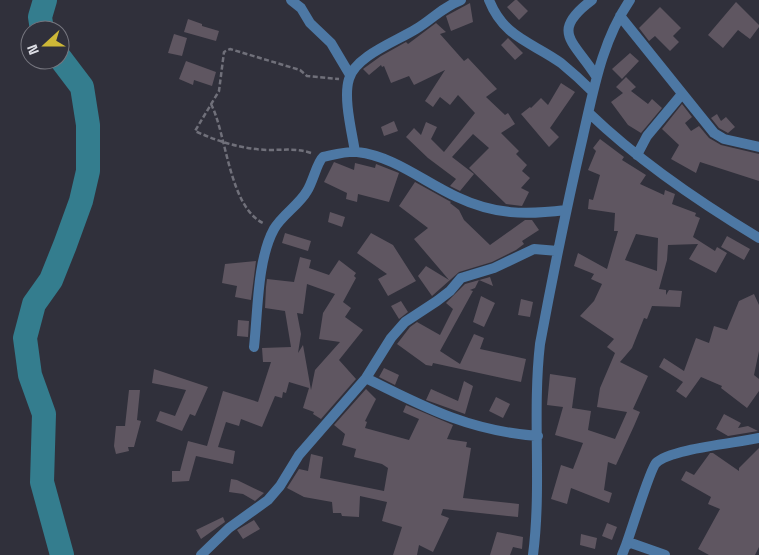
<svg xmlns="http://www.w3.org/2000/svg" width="759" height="555" font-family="'Space Grotesk',sans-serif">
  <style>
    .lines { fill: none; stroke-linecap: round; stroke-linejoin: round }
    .river { stroke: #347d8e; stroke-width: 24 }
    .building { fill: #5f5661; fill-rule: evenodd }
    .path { stroke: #70707a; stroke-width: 2.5; stroke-dasharray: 5 2.5; stroke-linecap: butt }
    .street { stroke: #4d78a4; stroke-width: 10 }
  </style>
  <rect width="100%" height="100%" fill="#30303b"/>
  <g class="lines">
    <!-- river -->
    <path class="river" d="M42,30L40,17L45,0
      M60,58L82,87L88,125V171L81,201L65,245L51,280L34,304L25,338L30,375L44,414L42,482L62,555"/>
  </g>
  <!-- building -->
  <path class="building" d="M515,0H517L528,11L519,20L507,7Z
    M736,2L759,25V27L750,39L738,30L723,48L708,35Z
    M470,3L473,22L451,31L446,16Z
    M660,7L681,28L673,36L679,42L670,51L655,36L649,41L639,28Z
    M188,19L202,24V26L219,31L216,41L184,32Z
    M436,23L446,32L440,34L464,61L468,58L497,89L486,97L505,115L508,113L515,124L501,133L519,151L516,154L527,165L522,171L530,178L521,188L529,192L522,206L506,204L469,168L489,148L473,134L452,157L474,174L460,191L450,186L456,179L428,158L406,137L414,128L421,135L426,122L437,127L431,139L444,152L475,113L458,95L450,105L440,97L433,107L425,101L445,70L414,85L409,76L391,83L384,66L382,67L381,65L369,75L363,69L381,56L406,42L408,44Z
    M174,34L187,38L182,56L168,53Z
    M508,38L523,53L515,60L501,45Z
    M630,53L639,61L622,79L612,69Z
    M186,61L216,72L212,86L194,80L193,85L179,79Z
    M626,77L636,87L631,91L648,104L652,99L662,108L641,133L628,125L611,102L623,93L616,87Z
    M561,83L575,92L550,128L559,137L549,147L521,114L530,107L531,108L541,98L548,105Z
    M682,104L692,117L685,123L691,131L699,126L709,138L721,145L759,154V181L700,162L696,173L671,159L679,145L662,129Z
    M717,114L721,121L726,117L735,127L728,133L719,128L711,118Z
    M394,121L398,131L384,136L381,127Z
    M600,139L624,157L622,160L646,175L640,184L664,195L665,190L675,194L672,204L696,213L695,216L700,218L693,237L715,251L717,247L727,253L716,273L689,259L698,244L668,245L667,260L659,289L666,290V295L669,290L682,291L680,307L652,306L647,319L644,318L632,348L620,362L648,376L633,409L640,412L634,426L616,465L608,462L604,490L612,493L609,503L571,488L567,504L551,499L561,465L573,469L583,443L555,435L563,407L547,405L550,374L576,378L572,408L591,411L588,430L615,439L627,412L597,407L600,388L615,353L607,347L614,339L580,316L594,301L602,284L591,279L594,274L574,266L578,253L607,269L618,231H614L615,213L588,209L589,199L593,200L600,175L588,170L596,151L593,148ZM636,234L658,238L657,271L625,260Z
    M334,162L354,170L355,163L375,168L376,164L399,173L389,202L358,194L357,202L346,199L347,193L324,182Z
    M415,182L451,202L450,203L459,210L464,220L490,245L525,220H532L539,230L522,241L524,244L516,250L492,262L459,272L432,296L418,276L426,266L449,280L414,239L428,228L399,206Z
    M330,212L345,217L342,227L328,222Z
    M285,233L311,241L308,251L282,243Z
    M371,233L393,245L416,281L388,296L378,279L387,274L357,253Z
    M727,236L750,249L744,260L721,247Z
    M300,257L311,260L309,268L329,275L339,260L356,273L354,276L356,278L343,302L351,308L345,317L363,330L339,360L356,379L321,419L313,414L314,412L303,408L309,388L289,382L286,393L283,392L282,398L275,396L262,427L241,419L239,426L226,422L218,447L235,451L233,464L196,456L189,481L172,482V471H180L188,441L207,446L223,391L258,402L271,362H263L262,348L291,347L285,311L265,308L266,287L267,279L294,282ZM307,284L335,294L323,313L319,339L340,342L315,370L311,390L303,345L298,353L301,334L297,313L303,314Z
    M256,261L251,300L235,297L237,286L222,283L225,264Z
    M490,277L493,286L479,280L475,288L470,290L473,291L440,351L460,364L474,334L484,338L480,349L526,359L521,382L433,363L432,366L426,365L397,344L410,327L417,322L440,335L453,309L446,303L465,284Z
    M754,294L759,305V351L754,375L759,379V391L747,408L721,388L722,386L701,377L686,398L676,391L683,382L659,367L664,358L684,371L696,338L709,343L714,326L727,330L739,301Z
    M481,296L495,303L484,327L473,322Z
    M521,299L533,302L530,317L518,315Z
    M401,301L408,312L399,319L391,306Z
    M238,320L249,321L248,337L237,336Z
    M384,368L399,375L395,385L379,377Z
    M154,369L208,387L195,416L190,414L182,431L156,421L160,411L175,416L186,390L152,383Z
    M464,381L473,386L465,414L426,400L431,389L458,401Z
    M366,389L376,399L365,421L367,422L365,428L409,440L419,419L403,412L406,405L453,425L447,439L467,442L466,447L471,448L463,498L519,504L518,517L443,509L441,515L449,518L433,552L419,545L417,555H393L402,527L382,521L387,502L360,496L359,517L342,516L341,513H333L332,502L304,497L287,488L299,469L308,471L311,454L323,457L320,478L384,491L388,468L382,464L354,457L356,449L342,445L345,434L334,425Z
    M129,390H140L137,420L141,421L134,447H128L129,451L116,454L114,446L116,426H125Z
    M496,397L510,404L503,418L489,411Z
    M724,414L741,423L738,428L748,426L758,431L728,436L716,429Z
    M759,448V547L755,555H709L698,549L720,509L708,504L711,497L681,480L686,471L694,475L710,453H713L739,471V468Z
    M231,479L237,480L264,493L255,501L243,494L229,492Z
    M223,517L225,522L201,539L196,530Z
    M254,520L260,529L243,539L237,530Z
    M607,523L617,527L612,540L602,536Z
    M497,532L523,537L522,549L513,547L510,555H490Z
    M581,534L597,538L595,549L580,545Z"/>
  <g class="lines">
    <!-- path -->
    <path class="path" d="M211,104C227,135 229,209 265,224
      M311,153C296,148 283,150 268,150C242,149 219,142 195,131L219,91L224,52L230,49L300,70L307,76L339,79"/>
    <!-- street -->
    <path class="street" d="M291,0L301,8L310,23L331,43L350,75
      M489,0C504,38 532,42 561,63C572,72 583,82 593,92
      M592,0C549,32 574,41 596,76
      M620,16L714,133L724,139L759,147
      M589,113C640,162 699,202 759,238
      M355,152C352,132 343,98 349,79C355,56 397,41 416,29C434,18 441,8 461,0
      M637,155L647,136L682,94
      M254,347C258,312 257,260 274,229C282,215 299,205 307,191C313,182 317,162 323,157C333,155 346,151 357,152C394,156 424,182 457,197C495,215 526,215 566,210
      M366,378C426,408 470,431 538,436
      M626,545C631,532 650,469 656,463C669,449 737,443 759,438
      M201,555L229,528L268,500L280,486L299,455L366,378L391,338L405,322L437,301L450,291L461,278L494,268L534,249L558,251
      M533,555C542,485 532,414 540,344C553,274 567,205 583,136C594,88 602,41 630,0
      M622,555L626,545L631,543L665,555"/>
  </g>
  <!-- north arrow -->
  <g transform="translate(45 45) rotate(249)"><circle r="24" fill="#30303b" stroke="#76767f"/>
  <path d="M0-4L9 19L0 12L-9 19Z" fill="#ceb837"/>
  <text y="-8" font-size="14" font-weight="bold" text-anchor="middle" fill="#dedfe6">N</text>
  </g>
</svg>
